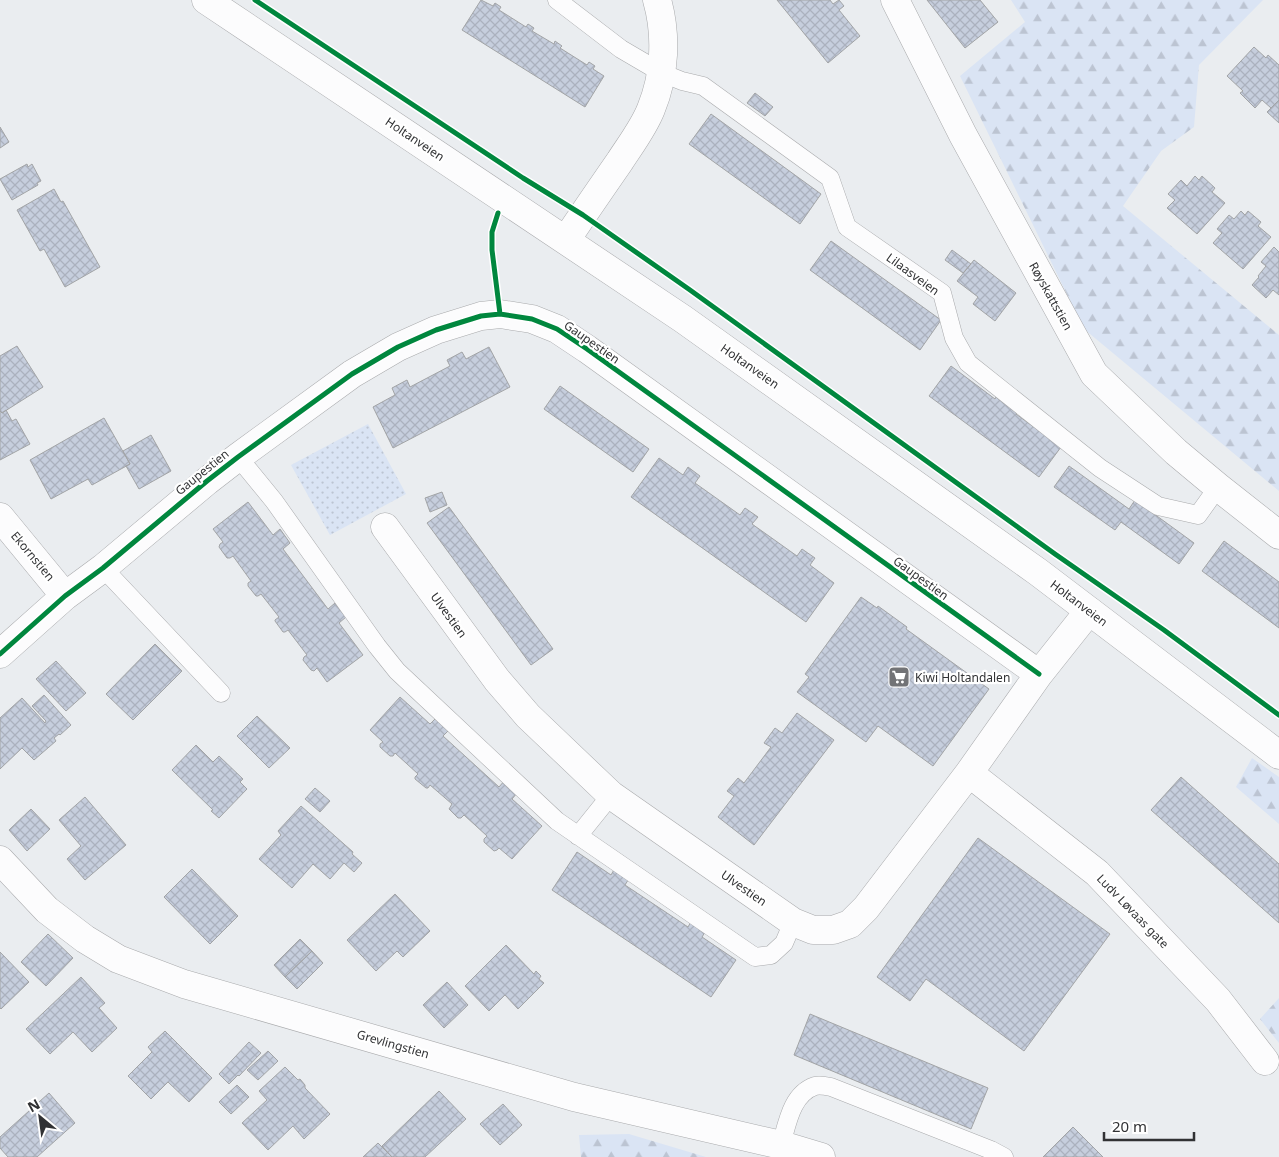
<svg xmlns="http://www.w3.org/2000/svg" width="1279" height="1157" font-family="'Noto Sans',sans-serif">
  <style>
    .forest { fill: url(#forest-firs) }
    .park { fill: url(#park-dots) }
    .building { fill: url(#building-cross-hatch); stroke: #a2a4a6 }
    .lines { fill: none; stroke-linecap: round; stroke-linejoin: round }
    .lane-casing { stroke: #a9aaac; stroke-width: 19 }
    .street-casing { stroke: #a9aaac; stroke-width: 29 }
    .secondary-casing { stroke: #a9aaac; stroke-width: 29 }
    .lane { stroke: #fcfcfd; stroke-width: 18 }
    .street { stroke: #fcfcfd; stroke-width: 28 }
    .secondary { stroke: #fcfcfd; stroke-width: 28 }
    .cycleway-casing { stroke: #fff; stroke-width: 8 }
    .cycleway { stroke: #00873e; stroke-width: 5 }
    .labels { text-anchor: middle; dominant-baseline: central; stroke-width: 4.5; stroke-linejoin: round; paint-order: stroke }
    .street-label { font-size: 12px; fill: #313234; stroke: #fff }
    .poi-label { font-size: 12px; fill: #313234; stroke: #fff; text-anchor: start }
  </style>
  <defs>
    <pattern id="forest-firs" width="22" height="20" patternUnits="userSpaceOnUse" patternTransform="scale(1.25)"><rect width="22" height="20" fill="#dae4f4"/><path d="M5 1l3.5 6h-7zM16 11l3.5 6h-7z" fill="#bcc4d2"/></pattern>
    <pattern id="park-dots" width="8" height="8" patternUnits="userSpaceOnUse" patternTransform="scale(1.25)"><rect width="8" height="8" fill="#dae4f4"/><path d="M2 2h.1M6 6h.1" fill="none" stroke="#bcc4d2" stroke-width="1.8" stroke-linecap="round"/></pattern>
    <pattern id="building-cross-hatch" width="8" height="8" patternUnits="userSpaceOnUse" patternTransform="scale(1.25)"><rect width="8" height="8" fill="#c6cedd"/><path d="M0 0l8 8M0 8l8-8" fill="none" stroke="#abb1be"/></pattern>
  </defs>
  <rect width="100%" height="100%" fill="#eaedf0"/>
  <!-- forest -->
  <path class="forest" d="M1011,0H1263L1199,65L1194,127L1161,151L1123,206L1279,335V491L1084,329L960,76L1025,22Z
    M1252,758L1279,777V824L1236,787Z
    M1279,998V1043L1260,1019Z
    M629,1134L706,1157H581L579,1135Z"/>
  <!-- park -->
  <path class="park" d="M368,424L406,494L330,535L291,465Z"/>
  <!-- building -->
  <path class="building" d="M481,0L493,6L495,3L501,7L499,10L526,27L528,24L534,28L532,31L554,44L555,41L562,46L560,48L587,65L589,62L595,66L593,69L604,76L585,107L462,30Z
    M777,0H830L833,4L839,0L844,6L839,10L860,36L828,63Z
    M927,0H980L998,22L965,48Z
    M1254,47L1266,58L1268,55L1279,65V100L1271,108L1262,100L1255,108L1240,93L1243,91L1227,76Z
    M755,93L773,107L765,116L747,103Z
    M1279,100V123L1267,112Z
    M711,114L821,194L800,224L689,144Z
    M0,127L9,142L0,148Z
    M27,164L28,167L32,164L41,181L37,183L38,185L12,200L0,179Z
    M1195,176L1199,180L1202,176L1215,188L1212,192L1225,203L1197,234L1167,208L1175,200L1168,194L1181,180L1187,186Z
    M54,189L61,202L63,201L100,267L65,287L44,249L40,251L17,210Z
    M1241,211L1245,215L1248,211L1261,222L1258,226L1271,237L1243,269L1213,243L1222,233L1217,229L1229,215L1234,219Z
    M831,241L941,320L920,350L810,270Z
    M1274,247L1279,252V295L1273,290L1266,298L1252,285L1259,277L1258,276L1266,266L1261,262Z
    M952,250L971,264L963,273L945,260Z
    M974,260L1016,293L995,321L973,304L978,297L957,281Z
    M17,346L43,387L2,413L0,411V356Z
    M489,347L510,387L393,448L373,407L395,395L392,388L407,380L410,387L450,366L447,360L462,352L466,359Z
    M951,366L995,399L996,397L1017,413L1016,414L1061,447L1039,477L929,396Z
    M560,386L649,449L633,472L544,409Z
    M6,410L12,421L16,419L30,444L0,460V411L2,413Z
    M104,418L130,464L92,485L88,479L51,499L30,460Z
    M151,435L171,471L139,489L126,466L130,464L123,451Z
    M659,458L683,475L688,467L700,476L695,483L740,515L745,508L758,517L752,524L797,556L802,549L815,558L810,565L834,583L806,622L631,497Z
    M1069,466L1129,509L1135,500L1194,543L1179,564L1121,522L1115,530L1054,487Z
    M442,492L447,505L430,512L425,498Z
    M248,502L273,535L280,529L290,543L283,549L328,609L335,603L346,617L339,623L363,655L327,682L317,668L314,671L311,670L303,660L304,657L307,655L288,630L285,632H283L275,621V620L279,617L261,594L258,596H256L248,586V583L251,581L233,556L230,558H227L219,547L220,544L223,542L213,529Z
    M449,507L553,649L531,665L427,523Z
    M1224,541L1279,582V628L1202,571Z
    M861,597L877,608L878,606L907,627L906,629L989,689L933,766L878,726L866,742L797,692L809,677L805,674Z
    M155,644L182,671L133,720L106,694Z
    M56,661L86,693L66,711L36,679Z
    M44,695L71,725L60,735L59,734L54,738L56,741L34,760L22,748L0,769V718L22,698L45,723L46,721L32,706Z
    M400,697L430,724L436,718L449,730L443,736L499,787L505,780L518,792L512,799L542,826L512,859L499,848L497,850L494,851L484,842V839L487,836L464,815L461,818H458L449,809L452,804L430,785L428,788H426L415,779V777L418,774L395,753L393,756H390L380,747V744L383,742L370,730Z
    M797,713L834,740L754,845L718,817L734,796L727,791L738,778L744,783L771,747L764,743L775,728L782,733Z
    M257,716L290,748L269,768L237,736Z
    M196,745L213,762L219,756L243,779L240,782L247,789L219,818L211,811L213,810L172,770Z
    M1181,777L1279,864V923L1151,810Z
    M315,788L330,801L320,812L305,799Z
    M85,797L126,845L85,880L67,859L81,846L59,820Z
    M301,806L353,852L352,854L362,863L354,872L344,863L330,879L313,864L292,888L259,859L281,835L278,831Z
    M31,809L50,829L27,851L9,830Z
    M978,838L1110,934L1024,1051L926,979L910,1001L877,977Z
    M577,852L611,875L615,868L630,877L625,885L688,927L692,920L707,929L702,937L736,960L711,997L552,890Z
    M192,869L238,916L210,944L164,897Z
    M395,894L430,931L403,957L397,951L376,971L347,940Z
    M48,934L73,958L46,986L21,962Z
    M300,939L312,951L285,977L274,965Z
    M506,945L534,974L536,971L541,976L539,979L544,983L518,1009L505,995L489,1011L465,986Z
    M312,951L323,963L297,989L285,977Z
    M0,952L29,982L1,1009L0,1008Z
    M81,977L105,1003L99,1008L117,1028L92,1052L73,1032L50,1054L26,1029Z
    M447,982L468,1005L444,1028L423,1005Z
    M810,1014L988,1088L971,1129L794,1055Z
    M165,1031L212,1078L189,1102L168,1082L151,1099L128,1076L152,1052L148,1047Z
    M249,1042L261,1053L239,1076L238,1075L229,1084L219,1074Z
    M268,1051L278,1061L258,1080L247,1070Z
    M285,1067L298,1080L300,1079L305,1085V1088L330,1114L304,1139L293,1126L268,1150L242,1123L267,1100L259,1091Z
    M237,1085L249,1097L231,1114L219,1102Z
    M439,1091L466,1119L425,1157H392L382,1146Z
    M49,1093L75,1123L37,1157H8L0,1148V1137Z
    M503,1104L522,1125L500,1145L480,1124Z
    M1073,1127L1103,1157H1043Z
    M378,1143L392,1157H363Z"/>
  <g class="lines">
    <!-- lane casing -->
    <g class="lane-casing">
      <path id="lane" d="M557,0L621,49L662,73L682,81L703,86L830,178L847,227L942,293L954,338L968,363L1100,468L1158,506L1198,515L1218,487
        M238,457L274,501L377,646L397,671L557,821L755,957L771,955L784,943L793,922
        M103,568L221,693
        M578,836L611,795
        M781,1145C787,1125 791,1094 815,1086C819,1085 826,1086 831,1087L991,1150L1004,1157"/>
    </g>
    <!-- street casing -->
    <g class="street-casing">
      <path id="street" d="M895,0L963,135L1094,374L1176,452L1218,487L1279,535
        M0,517L65,596
        M385,527L497,680L528,716L611,795L793,922L813,930H833L850,924L866,908L969,773L1039,674L1089,611
        M0,654L65,596L103,568L207,481L238,457L352,374L398,347L436,330L481,316L500,314L532,319L557,329L587,349L1039,674
        M969,773L1097,873L1218,1000L1265,1061
        M0,860L47,910L85,939L118,959L184,984L574,1097L781,1145L821,1157"/>
    </g>
    <!-- secondary casing -->
    <g class="secondary-casing">
      <path id="secondary" d="M206,0L683,319L1038,572L1279,755
        M566,240C584,213 602,187 620,161C631,144 644,127 651,109C665,75 667,35 657,0"/>
    </g>
    <!-- lane -->
    <use href="#lane" class="lane"/>
    <!-- street -->
    <use href="#street" class="street"/>
    <!-- secondary -->
    <use href="#secondary" class="secondary"/>
    <!-- cycleway casing -->
    <g class="cycleway-casing">
      <path id="cycleway" d="M255,0L523,178L583,215L690,290L1055,554L1164,630L1279,715
        M498,213L492,232V250L500,314
        M0,654L65,596L103,568L207,481L238,457L352,374L398,347L436,330L481,316L500,314L532,319L557,329L587,349L1039,674"/>
    </g>
    <!-- cycleway -->
    <use href="#cycleway" class="cycleway"/>
  </g>
  <!-- icons -->
  <defs>
    <g id="supermarket-square" transform="scale(1.125)"><rect x="-9" y="-9" width="18" height="18" rx="4" fill="#727376" stroke="#fff"/><path d="M-6-5.5h2.5l.6 2H6L4.5 2H-2.5L-4.4-4H-6ZM-1.5 3.2a1.3 1.3 0 1 0 .1 0ZM3 3.2a1.3 1.3 0 1 0 .1 0Z" fill="#fff"/></g>
  </defs>
  <g fill-rule="evenodd">
    <use href="#supermarket-square" x="899" y="677"/>
  </g>
  <g class="labels">
    <!-- street labels -->
    <g class="street-label">
      <text transform="translate(415 139) rotate(34)">Holtanveien</text>
      <text transform="translate(913 274) rotate(36)">Lilaasveien</text>
      <text transform="translate(1051 296) rotate(61)">Røyskattstien</text>
      <text transform="translate(592 342) rotate(35)">Gaupestien</text>
      <text transform="translate(750 366) rotate(35)">Holtanveien</text>
      <text transform="translate(202 472) rotate(-39)">Gaupestien</text>
      <text transform="translate(33 556) rotate(50)">Ekornstien</text>
      <text transform="translate(921 578) rotate(36)">Gaupestien</text>
      <text transform="translate(1079 603) rotate(37)">Holtanveien</text>
      <text transform="translate(449 615) rotate(54)">Ulvestien</text>
      <text transform="translate(744 888) rotate(35)">Ulvestien</text>
      <text transform="translate(1133 911) rotate(46)">Ludv Løvaas gate</text>
      <text transform="translate(393 1044) rotate(16)">Grevlingstien</text>
    </g>
    <!-- poi labels -->
    <g class="poi-label">
      <text x="915" y="677">Kiwi Holtandalen</text>
    </g>
  </g>
  <!-- north arrow -->
  <g transform="translate(40 1117) rotate(331)" stroke="#ffffff" stroke-width="4" paint-order="stroke">
  <path d="M0-4L9 19L0 12L-9 19Z" fill="#313234"/>
  <text y="-8" font-size="14" font-weight="bold" text-anchor="middle" fill="#313234">N</text>
  </g>
  <!-- scale -->
  <path d="M1104 1132v8h90v-8" fill="none" stroke="#313234" stroke-width="2.5"/>
  <text x="1112" y="1132" font-size="15" fill="#313234" stroke="#ffffff" stroke-width="4" paint-order="stroke">20 m</text>
</svg>
